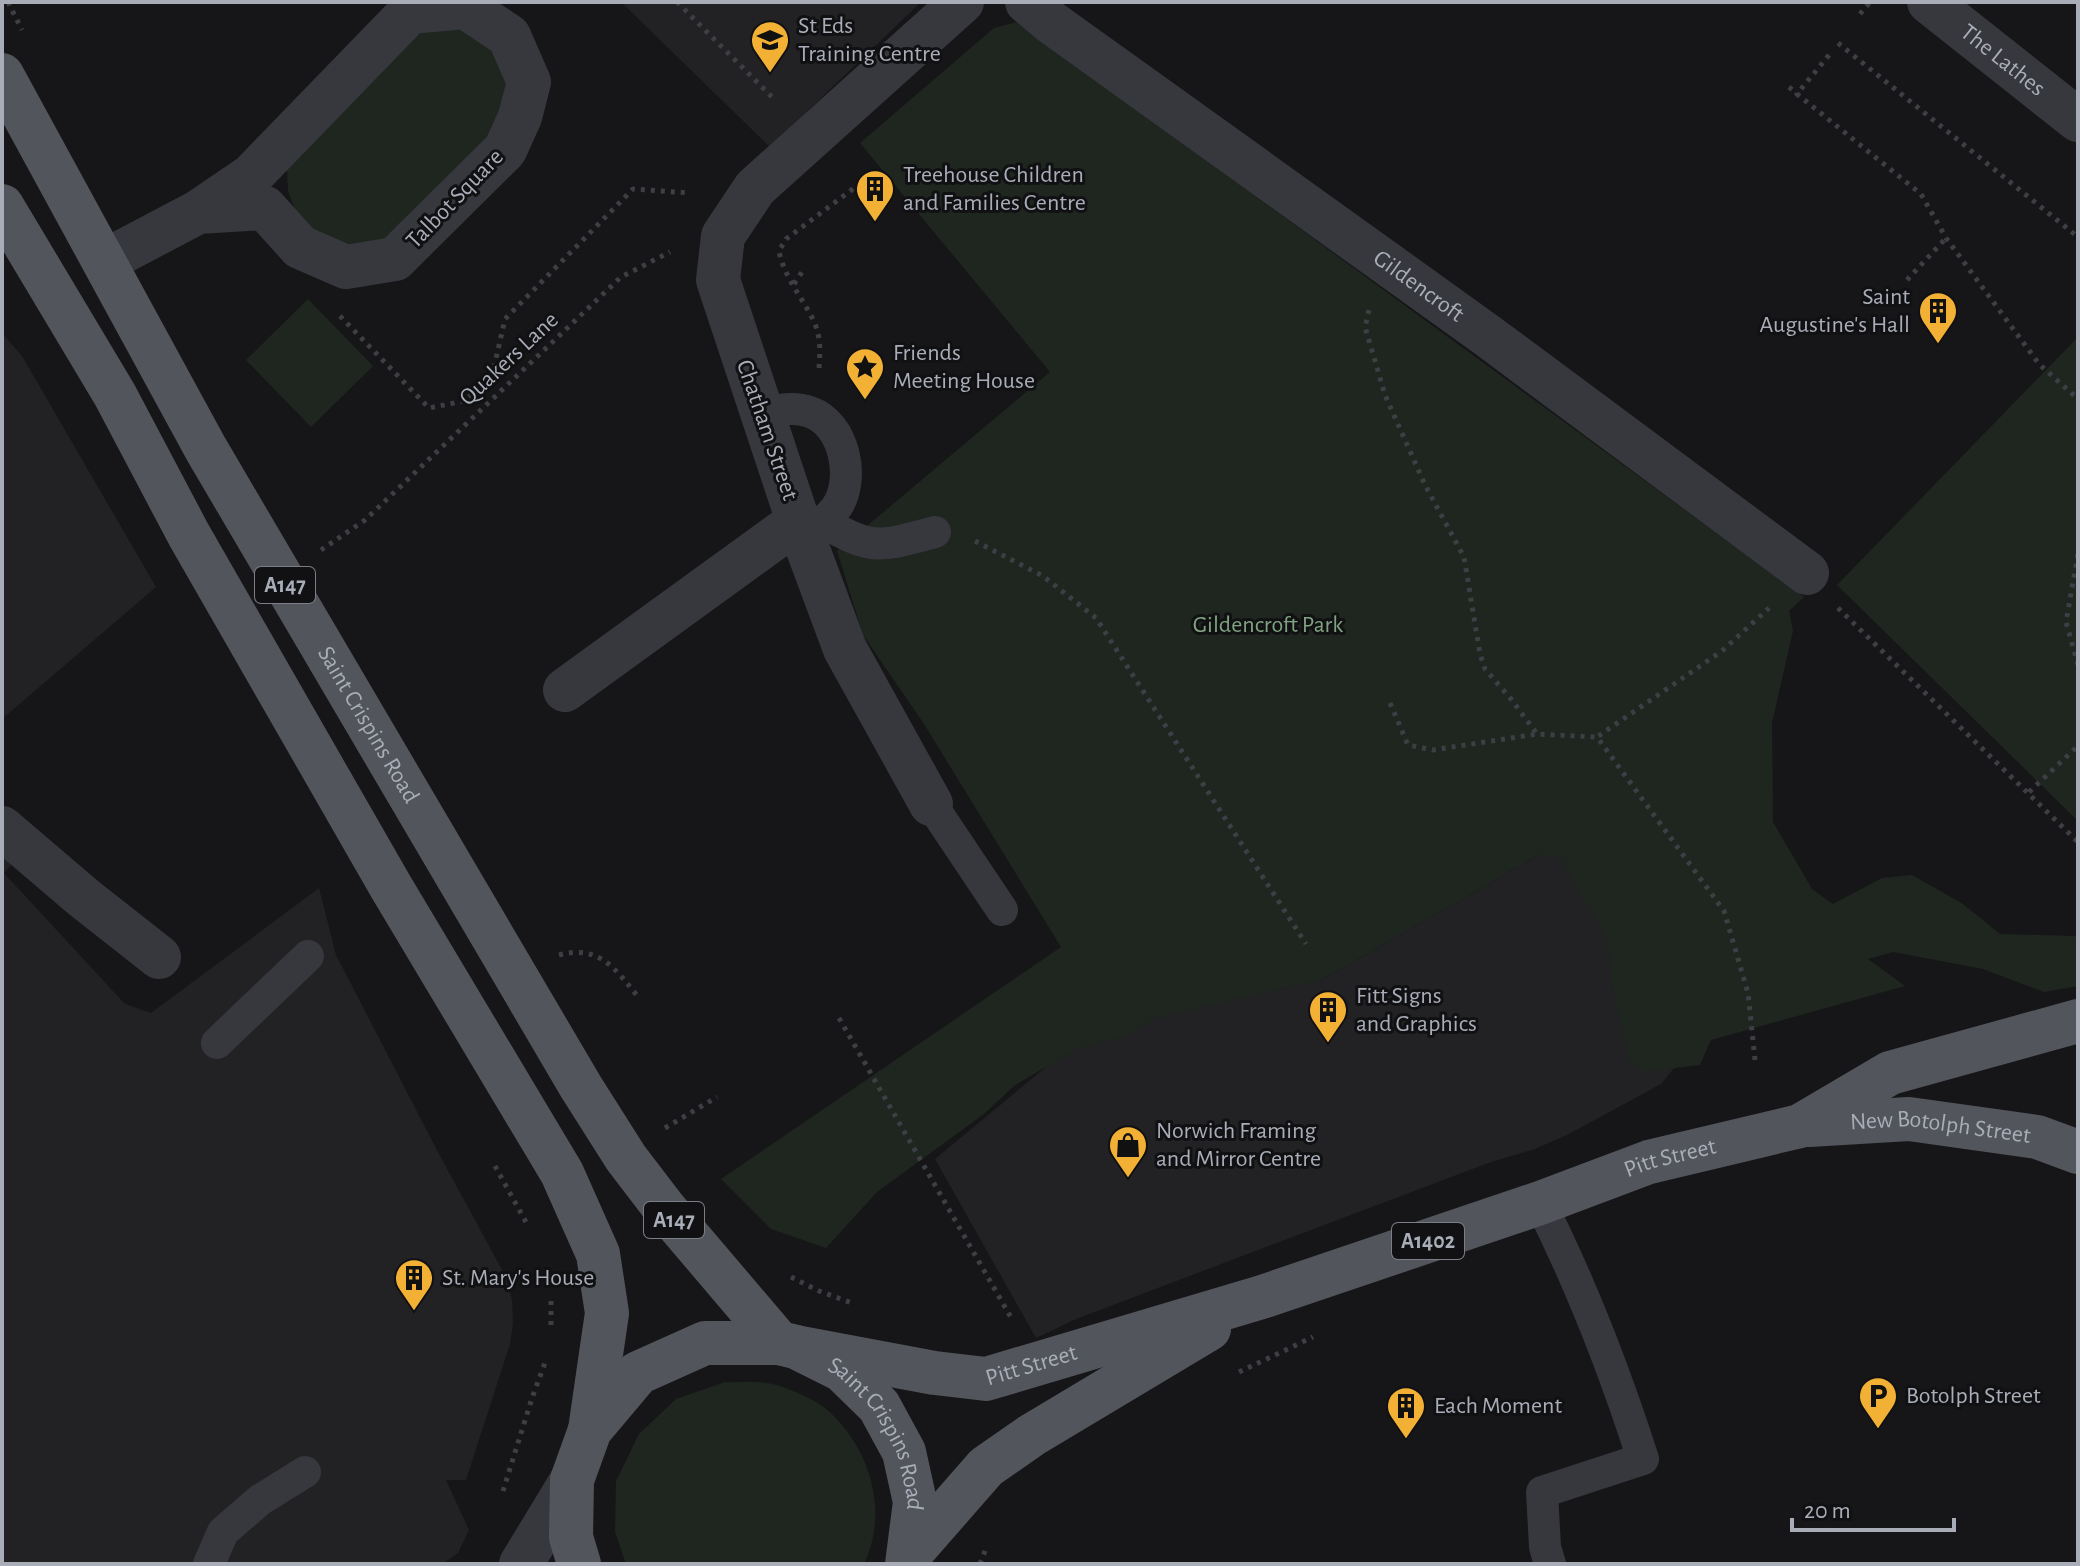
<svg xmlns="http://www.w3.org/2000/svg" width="2080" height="1566" font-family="'Alegreya Sans',sans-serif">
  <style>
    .built { fill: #222225 }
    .green { fill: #1e261f }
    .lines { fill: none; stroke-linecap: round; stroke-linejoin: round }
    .path { stroke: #3d3f44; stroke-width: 5; stroke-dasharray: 4 6; stroke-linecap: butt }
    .service { stroke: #37383d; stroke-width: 32 }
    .minor { stroke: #37383d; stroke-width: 44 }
    .tertiary { stroke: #37383d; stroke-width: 44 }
    .primary { stroke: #53555c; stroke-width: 44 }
    .labels { text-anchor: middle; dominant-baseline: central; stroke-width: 6; stroke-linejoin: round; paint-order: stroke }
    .shield { fill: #111113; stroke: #7b7e86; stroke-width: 2 }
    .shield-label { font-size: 22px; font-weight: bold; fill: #a8adb8 }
    .poi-label { font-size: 24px; fill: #a8adb8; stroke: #111113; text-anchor: start }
    .street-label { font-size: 24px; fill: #a8adb8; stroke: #111113 }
    .park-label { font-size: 24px; fill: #7fa381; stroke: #111113 }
  </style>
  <rect width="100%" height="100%" fill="#161618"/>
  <!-- built -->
  <path class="built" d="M621,2H921L770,147Z
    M2,333L22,356L156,587L2,719Z
    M2,846L14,862L4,873L125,1004L151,1013L319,888L336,955L439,1154L506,1277L512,1300L513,1323L510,1344L466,1480H446L469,1530L458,1553L442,1564H2Z
    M1546,851L1611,866L1692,1046L1661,1084L1569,1134L1535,1149L1491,1162L1076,1319L1036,1338L935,1159L1087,1033L1323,979Z"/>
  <!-- green -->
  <path class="green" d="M1017,22L1804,597L1789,611L1793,631L1772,723L1773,822L1812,889L1833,904L1882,878L1912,875L1963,904L2000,934L2075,936L2078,939V986L2044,992L1983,969L1893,952L1868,959L1905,986L1711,1040L1700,1065L1642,1072L1630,1062L1615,1000L1607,938L1558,855H1539L1323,979L1156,1018L1124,1036L1075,1050L1015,1085L984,1114L877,1192L826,1248L771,1229L721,1179L1061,947L924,724L863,635L837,551L1050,372L860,143L994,28Z
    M420,24L468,29L504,60L509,114L410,229L368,250L325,244L296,213L288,191L287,171L292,152Z
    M308,299L373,366L311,427L246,360Z
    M2078,337V821L1837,585Z
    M725,1382C742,1383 765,1380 780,1386C794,1391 814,1399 825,1408C869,1445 890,1510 864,1564H626L615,1532L616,1481L639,1434L676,1399Z"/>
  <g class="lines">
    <!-- path -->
    <path class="path" d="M8,2L22,30
      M677,2L776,101
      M1860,14L1870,2
      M1838,43L2078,237
      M1829,55L1797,94L1921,194L1946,238L2039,364L2078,399
      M1789,87L1797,94
      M1907,280L1946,238
      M794,284L802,272
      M1369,310L1365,327L1385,395L1425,485L1464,557L1480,654L1485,669L1511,699L1537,734
      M340,316L429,408L464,401L492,376L505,319L633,189L690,193
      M819,368C820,353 821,339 815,324C804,299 784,278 779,251L786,239L854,188
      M975,541L1043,576L1096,618L1306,944
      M321,550L365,520L621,277L670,252
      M2078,554L2066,622L2078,665
      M1838,608L2078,842
      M1390,703L1408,745L1433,750L1537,734L1597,737
      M2029,792L2078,746
      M559,955C600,944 616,970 639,998
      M839,1018L1013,1321
      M1755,1060L1748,993L1724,911L1597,737L1722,651L1769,608
      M665,1128L717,1097
      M495,1166L527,1224
      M791,1277L819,1291L852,1303
      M551,1301V1327
      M1239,1372L1313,1337
      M503,1491L532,1398L546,1360
      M980,1564L987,1546"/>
    <!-- service -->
    <path class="service" d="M761,414C778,410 793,406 810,412C845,424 856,480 836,508C827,520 815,528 803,536
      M823,522C874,552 881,546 935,532
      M931,804L1002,910
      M217,1043L308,956
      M1540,1203C1581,1284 1615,1372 1643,1459L1542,1492L1545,1547L1550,1564
      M209,1564L223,1532L260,1500L305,1472"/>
    <!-- minor -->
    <g class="minor">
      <path id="s1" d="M1027,2L1052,23L1488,336L1807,573"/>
      <path id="s2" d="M1929,2L2078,120"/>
      <path d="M105,261L198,212L251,176L410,12L465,7L509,36L529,82L520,117L505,150L395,259L346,267L300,247L265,208L198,212"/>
      <path d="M565,690L798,521"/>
      <path d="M931,804L845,649L803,536L718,280L723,236L755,188L962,2"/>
      <path d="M2,828L84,898L159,957"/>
    </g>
    <!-- tertiary -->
    <path class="tertiary" d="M521,1564L572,1480"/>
    <!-- primary -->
    <g class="primary">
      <path id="s3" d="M2,75L206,449L581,1087L626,1158L665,1209L779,1343"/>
      <path d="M2,206L115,395L189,535L391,887L562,1173L598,1254L607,1313L590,1430"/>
      <path id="s4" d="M1809,1125L1909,1119L2037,1137L2078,1152"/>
      <path id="s5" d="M796,1347L935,1373L986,1379L1262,1297L1540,1203L1649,1162L1800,1126L1890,1073L2078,1021"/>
      <path d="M910,1554L986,1467L1032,1435L1209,1329"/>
      <path id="s6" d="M579,1564L571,1537L572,1480L590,1430L638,1373L705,1343H779L796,1347L842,1370L879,1406L904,1452L915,1502L907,1564"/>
    </g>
  </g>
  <!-- icons -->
  <defs>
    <g id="university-pin" transform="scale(2)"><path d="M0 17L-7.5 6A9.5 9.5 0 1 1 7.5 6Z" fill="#f2b134" stroke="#111113"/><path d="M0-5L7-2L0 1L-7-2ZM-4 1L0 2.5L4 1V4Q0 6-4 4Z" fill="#111"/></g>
    <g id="building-pin" transform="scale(2)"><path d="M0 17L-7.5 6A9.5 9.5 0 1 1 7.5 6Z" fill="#f2b134" stroke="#111113"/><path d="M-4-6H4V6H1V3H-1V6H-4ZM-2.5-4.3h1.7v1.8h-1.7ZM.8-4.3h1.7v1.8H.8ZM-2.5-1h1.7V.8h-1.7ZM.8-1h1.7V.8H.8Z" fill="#111"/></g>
    <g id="sight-pin" transform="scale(2)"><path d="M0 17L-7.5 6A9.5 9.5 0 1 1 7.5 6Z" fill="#f2b134" stroke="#111113"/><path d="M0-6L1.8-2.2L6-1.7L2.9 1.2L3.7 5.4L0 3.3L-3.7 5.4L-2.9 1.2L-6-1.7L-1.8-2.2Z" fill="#111"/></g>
    <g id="shop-pin" transform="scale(2)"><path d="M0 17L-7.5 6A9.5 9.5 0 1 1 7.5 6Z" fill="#f2b134" stroke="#111113"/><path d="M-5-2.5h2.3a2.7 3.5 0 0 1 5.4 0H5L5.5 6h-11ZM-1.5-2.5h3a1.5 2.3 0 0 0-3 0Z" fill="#111"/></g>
    <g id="parking-pin" transform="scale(2)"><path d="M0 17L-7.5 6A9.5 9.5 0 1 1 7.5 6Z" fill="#f2b134" stroke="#111113"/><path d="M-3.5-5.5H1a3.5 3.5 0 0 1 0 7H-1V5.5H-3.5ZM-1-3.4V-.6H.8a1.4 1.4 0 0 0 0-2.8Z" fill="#111"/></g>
  </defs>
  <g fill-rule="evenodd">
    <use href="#university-pin" x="770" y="40"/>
    <use href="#building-pin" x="875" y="189"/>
    <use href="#building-pin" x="1938" y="311"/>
    <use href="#sight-pin" x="865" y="367"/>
    <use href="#building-pin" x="1328" y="1010"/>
    <use href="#shop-pin" x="1128" y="1145"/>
    <use href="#building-pin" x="414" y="1278"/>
    <use href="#parking-pin" x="1878" y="1396"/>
    <use href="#building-pin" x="1406" y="1406"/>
  </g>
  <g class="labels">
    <!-- shield labels -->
    <g class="shield">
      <rect x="255" y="567" width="60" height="36" rx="6"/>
      <rect x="644" y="1202" width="60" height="36" rx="6"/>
      <rect x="1392" y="1223" width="72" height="36" rx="6"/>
    </g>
    <g class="shield-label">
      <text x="285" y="585">A147</text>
      <text x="674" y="1220">A147</text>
      <text x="1428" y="1241">A1402</text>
    </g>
    <!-- poi labels -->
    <g class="poi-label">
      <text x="798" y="26">St Eds<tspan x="798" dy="28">Training Centre</tspan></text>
      <text x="903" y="175">Treehouse Children<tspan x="903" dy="28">and Families Centre</tspan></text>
      <text x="1910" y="297" text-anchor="end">Saint<tspan x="1910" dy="28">Augustine's Hall</tspan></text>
      <text x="893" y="353">Friends<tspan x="893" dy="28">Meeting House</tspan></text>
      <text x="1356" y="996">Fitt Signs<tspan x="1356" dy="28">and Graphics</tspan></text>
      <text x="1156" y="1131">Norwich Framing<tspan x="1156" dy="28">and Mirror Centre</tspan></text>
      <text x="442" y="1278">St. Mary's House</text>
      <text x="1906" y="1396">Botolph Street</text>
      <text x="1434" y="1406">Each Moment</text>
    </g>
    <!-- street labels -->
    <g class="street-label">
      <text stroke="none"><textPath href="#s2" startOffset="94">The Lathes</textPath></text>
      <text transform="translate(455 199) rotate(-46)">Talbot Square</text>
      <text stroke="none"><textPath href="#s1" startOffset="484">Gildencroft</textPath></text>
      <text transform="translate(509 359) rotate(-43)">Quakers Lane</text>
      <text transform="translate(767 430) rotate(71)">Chatham Street</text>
      <text stroke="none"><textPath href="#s3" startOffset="746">Saint Crispins Road</textPath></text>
      <text stroke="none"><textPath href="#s4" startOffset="132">New Botolph Street</textPath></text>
      <text stroke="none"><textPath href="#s5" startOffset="912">Pitt Street</textPath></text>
      <text stroke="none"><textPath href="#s5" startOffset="240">Pitt Street</textPath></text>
      <text stroke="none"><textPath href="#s6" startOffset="504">Saint Crispins Road</textPath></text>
    </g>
    <!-- park labels -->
    <g class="park-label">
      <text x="1268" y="625">Gildencroft Park</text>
    </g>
  </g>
  <!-- border -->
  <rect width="2080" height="1566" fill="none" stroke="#a8adb8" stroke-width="8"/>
  <!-- scale -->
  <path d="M1792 1518v12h162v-12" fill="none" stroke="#a8adb8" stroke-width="4"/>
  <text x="1804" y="1518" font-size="24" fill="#a8adb8" stroke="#111113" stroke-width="6" paint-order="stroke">20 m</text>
</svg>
